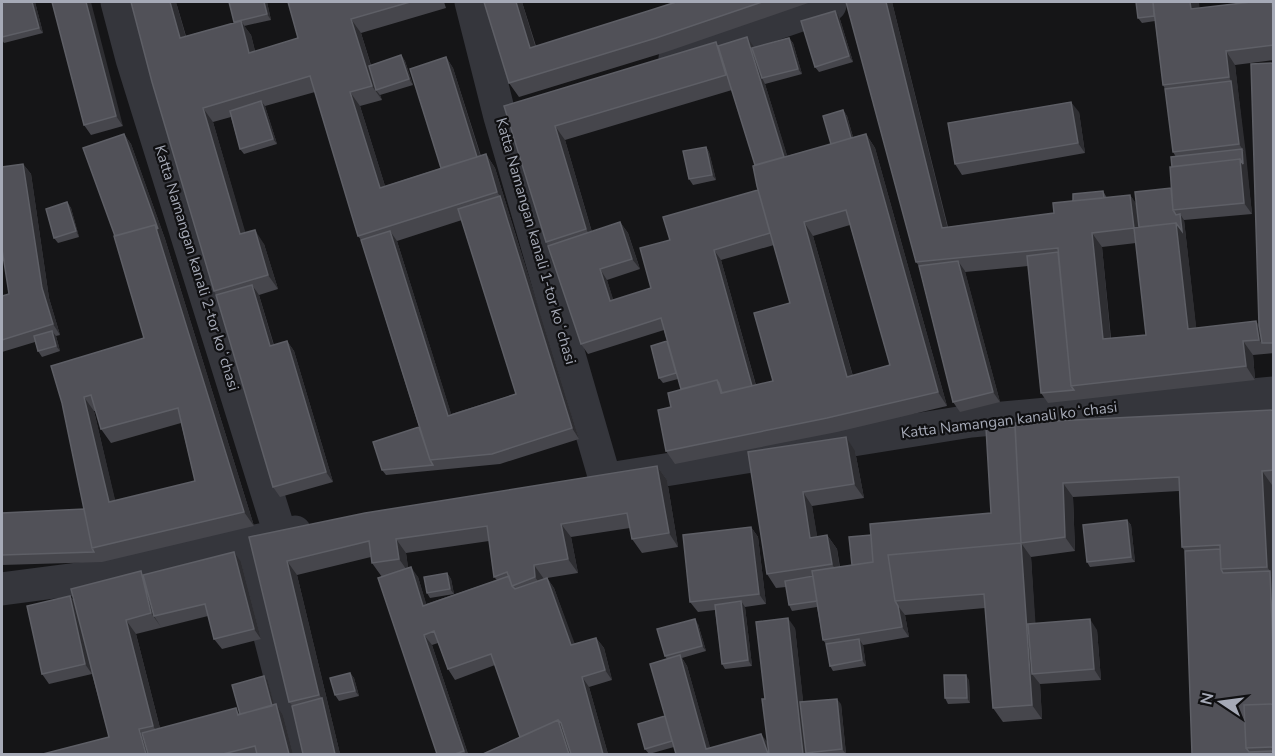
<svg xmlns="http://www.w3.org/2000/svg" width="1275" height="756" font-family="'Nunito Sans',sans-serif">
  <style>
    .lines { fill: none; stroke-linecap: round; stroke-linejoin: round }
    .street { stroke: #35363c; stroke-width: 33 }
    .wall { fill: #46464c; fill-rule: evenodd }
    .shaded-wall { fill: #2e2e32 }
    .building { fill: #515158; stroke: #5e5f66; stroke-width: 1.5; fill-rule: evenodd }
    .labels { text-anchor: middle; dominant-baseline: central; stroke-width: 4.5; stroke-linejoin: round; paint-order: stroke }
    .street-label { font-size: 15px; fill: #a6aab7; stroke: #101012 }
  </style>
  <rect width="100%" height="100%" fill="#151517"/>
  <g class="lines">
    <!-- street -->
    <path class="street" d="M117,2L132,59L280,534
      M471,2L500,117L605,479
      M675,58L830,5L829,2
      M615,478L971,421L1274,393
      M246,543L300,754
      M2,589L108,575L295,532"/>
  </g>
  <!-- wall -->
  <path class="wall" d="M2,2H35L43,33L4,43L2,40Z
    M52,2L123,126L91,135L84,125Z
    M176,2L186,36L234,23V22L267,2L271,20L244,26L251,35L255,51L298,38L288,2H444L446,8L361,33L371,65L401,55L405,61L413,85L380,95L382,100L360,106L385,186L441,168L446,57L453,68L481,156L486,154L495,168L579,439L500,464L386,475L382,470L419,427L361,240L358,236L315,92L265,106L277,144L244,154L240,149L231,117L213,122L245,233L264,244L278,289L259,295L274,345L287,341L294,351L333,482L280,497L273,487L216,295L214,291ZM462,220L516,394L451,414L397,241Z
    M484,2H522L536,46L648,11L676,2H811L666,52L519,97L509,83Z
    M846,2H892L948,227L1054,213L1073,201L1103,191L1107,198L1130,195L1136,204L1171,188L1172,167L1176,157L1173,152L1165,89L1163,85L1155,21L1142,23L1138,18L1199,2V8L1251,2H1273L1274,60L1235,65L1252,214L1184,220L1196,328L1259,325L1274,63V353L1253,355L1255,380L1048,403L1041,393L1028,266L965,272L1000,402L960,412L953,402L919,266L916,262ZM1136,243L1146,335L1111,338L1102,247Z
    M835,11L839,16L853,62L819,72L815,67Z
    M789,38L793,43L802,74L765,84L787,156L831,144L843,110L847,116L853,137L866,134L875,148L947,406L837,432L675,464L666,451L671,407L681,389L678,379L663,383L659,378L667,341L664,330L588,354L581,344L548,246L546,242L504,106L716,42L718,46L754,47ZM732,90L755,165L758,190L670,240L651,288L613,300L607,280L640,269L628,233L620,222L592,232L565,140ZM850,225L890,365L853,376L813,236ZM774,245L790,303L773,381L756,385L721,260Z
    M1079,112L1085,153L962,175L955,164Z
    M124,134L131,144L165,239L254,526L102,562L2,565V513L84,509L62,403L144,338L115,236ZM94,411H96L101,429L111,443L181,423L195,481L115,501Z
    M706,147L709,152L716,180L693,185L689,179Z
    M23,164L31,174L49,298L60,335L56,336L60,351L42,357L38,351L35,342L2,352V296L9,294Z
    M67,202L71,208L79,237L58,243L54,238Z
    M1274,410V485H1272L1274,514V754H1192L1185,551L1182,547L1179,491L1073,497L1075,551L1031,557L1035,624L1097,630L1101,680L1040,684L1042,719L1003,722L993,708L985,608L905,615L909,637L863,645L866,666L833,671L830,666L826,644L823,640L817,607L792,611L789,605L786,587L776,588L767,574L748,452L855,451L864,498L812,506L817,537L827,535L837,549L840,567L852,565L871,535L991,513L1015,427Z
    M657,466L667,480L678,547L642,553L632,539L630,528L571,537L578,573L547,578L554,588L574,644L596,638L604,648L612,680L589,687L608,754H483L520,737L495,665L455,680L448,669L438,643L432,645L468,754H437L382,577L372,563L371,557L297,575L340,754L289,702L249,537ZM489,541L494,577L497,580L426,604L418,577L408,568L406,553Z
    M1127,520L1131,525L1135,562L1090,567L1087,562Z
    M751,527L758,537L766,604L745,607L752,666L725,669L722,664L715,610L698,612L690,602Z
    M241,562L261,639L222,649L214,639L208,616L136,634L160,728L240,713L268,681L274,705L276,704L283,715L293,754H43L109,737L92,674L49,684L42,674L70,596L74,601L141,571L143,575Z
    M447,573L451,579L454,594L430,598L427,593Z
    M698,624L706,651L682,658L687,666L710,748L768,743L765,699L795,628L803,702L841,704L846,754H676L674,747L649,754L645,749L665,716L667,659L665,656Z
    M350,673L354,678L359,696L339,701L335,695Z
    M969,680L970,703L948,704L945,698Z"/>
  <!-- shaded-wall -->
  <path class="shaded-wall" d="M32,2H35L43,33L39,28Z
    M86,2H91L123,126L116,116Z
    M170,2H176L190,52L180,38Z
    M264,2H267L271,20L267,14Z
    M516,2H522L540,62L530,48Z
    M886,2H892L951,242L942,228Z
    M1190,2H1199L1201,23L1191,9Z
    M835,11L839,16L853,62L849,56Z
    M351,19L361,33L378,89L376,90L380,95L382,100L372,86Z
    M241,21L251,35L259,67L249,53Z
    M747,37L754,47L762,78L765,84L792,171L785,161Z
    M789,38L793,43L802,74L798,69Z
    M716,42L725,56L735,89L726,75Z
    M1226,51L1235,65L1246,154L1239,144L1231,81L1229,77Z
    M401,55L405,61L413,85L409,79Z
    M446,57L453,68L485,171L478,161Z
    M350,92L360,106L390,202L380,188Z
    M261,101L265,106L277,144L273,139Z
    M1071,102L1079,112L1085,153L1078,143Z
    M203,108L213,122L250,248L240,234Z
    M843,110L847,116L857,152L854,147Z
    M555,126L565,140L595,243L586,229Z
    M124,134L131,144L165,239L254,526L244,512Z
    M866,134L875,148L947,406L938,392Z
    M706,147L709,152L716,180L712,175Z
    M1242,149L1246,154L1252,214L1244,203L1240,159Z
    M486,154L495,168L579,439L572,428L500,196L497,192Z
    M23,164L31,174L49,298L60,335L53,324L42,288Z
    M1130,195L1140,209L1143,236L1134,228Z
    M67,202L71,208L79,237L76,231Z
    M1180,214L1184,220L1198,343L1188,329L1176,223Z
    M620,222L628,233L640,269L632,259Z
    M804,222L813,236L857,391L847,377Z
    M255,230L264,244L278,289L268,275Z
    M390,231L397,241L455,426L448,416Z
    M1092,233L1102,247L1112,353L1103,339Z
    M714,250L721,260L760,400L753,390Z
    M958,261L965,271L1000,402L993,392Z
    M600,269L607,280L617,311L610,301Z
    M252,285L259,295L277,357L270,346Z
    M1256,321L1266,335L1262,343L1259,340Z
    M52,331L56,336L60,351L56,346Z
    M287,341L294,351L333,482L326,472Z
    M1243,341L1253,355L1255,380L1246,366Z
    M84,397L94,411L119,516L109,502Z
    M846,437L855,451L864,498L854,484Z
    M657,466L667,480L678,547L669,533Z
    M1262,471L1272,485L1274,514V576L1267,567Z
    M1063,483L1073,497L1075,551L1065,537Z
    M803,492L812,506L820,552L810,538Z
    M1127,520L1131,525L1135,562L1131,557Z
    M561,524L571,537L578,573L568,559Z
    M751,527L758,537L766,604L759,594Z
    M827,535L837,549L841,578L832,564Z
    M396,539L406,553L409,573L399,559Z
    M1021,543L1031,557L1039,674H1032L1040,684L1042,719L1032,705Z
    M234,552L241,562L261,639L254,629Z
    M287,561L297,575L340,754H335L322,698L319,695Z
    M534,565L544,579L545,591L535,577Z
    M411,567L418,577L430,616L423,606Z
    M141,571L150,585L154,616L161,627L151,613Z
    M1270,571L1274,576V676Z
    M447,573L451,579L454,594L450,589Z
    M547,578L554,588L579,655L571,645Z
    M70,596L77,606L92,674L85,664Z
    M741,601L745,607L752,666L748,660Z
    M898,606L905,615L909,637L902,627Z
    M788,618L795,628L809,753H806L807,754H803Z
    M695,619L698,624L706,651L702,646Z
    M1090,619L1097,630L1101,680L1094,669Z
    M126,620L136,634L163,740L153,726Z
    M424,635L432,645L468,754H466L464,751Z
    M596,638L604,648L612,680L605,670Z
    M859,639L863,645L866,666L862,660Z
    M680,655L687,666L712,754L706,749Z
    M350,673L354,678L359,696L355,691Z
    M966,675L969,680L970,703L967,698Z
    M264,676L268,681L277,716L273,711Z
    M582,677L589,687L608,754H603Z
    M837,699L841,704L846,754L842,749Z
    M276,704L283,715L293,754H289Z
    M558,720L568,733L575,754H569Z
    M139,729L149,743L152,754H146Z
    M761,734L769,744L772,754H768Z"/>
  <!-- building -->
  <path class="building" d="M2,2H32L39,28L2,37Z
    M52,2H86L116,116L84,125Z
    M131,2H170L180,38L241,21L249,53L298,38L288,2H410L351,19L372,86L350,92L380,188L486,154L497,192L358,236L310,76L203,108L240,234L255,230L268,275L214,291L152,82Z
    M229,2H264L267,14L234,22Z
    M484,2H516L530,48L648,11L676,2H762L656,38L509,83Z
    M846,2H886L942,228L1054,213L1053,203L1130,195L1134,228L1176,223L1188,329L1256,321L1259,340L1243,341L1246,366L1071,386L1058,248L916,262ZM1134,228L1146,335L1103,339L1092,233Z
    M1136,2H1153L1154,16L1138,18Z
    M1153,2H1190L1191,9L1251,2H1272L1274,20V45L1226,51L1229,77L1163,85Z
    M835,11L849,56L815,67L801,21Z
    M747,37L784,157L755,165L718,46Z
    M789,38L798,69L762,78L752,48Z
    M716,42L726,75L555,126L586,229L546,242L504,106Z
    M401,55L409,79L376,90L369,66Z
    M446,57L477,157L441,168L410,69Z
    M1274,63V343H1262L1259,325L1251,64Z
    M1231,81L1239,144L1173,152L1165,89Z
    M261,101L273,139L240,149L230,111Z
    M1071,102L1078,143L955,164L948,123Z
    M843,110L851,138L831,144L823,116Z
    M124,134L158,229L155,225L115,236L83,148Z
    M866,134L938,392L827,418L666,451L658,410L671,407L668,393L717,380L721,393L773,381L754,313L790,303L757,186L753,166ZM846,210L890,365L847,377L804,222Z
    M706,147L712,175L689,179L683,151Z
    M1242,149L1243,164L1240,159L1172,167L1171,157Z
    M1240,159L1244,203L1173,210L1170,167Z
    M23,164L42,288L53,324L2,340V296L9,294L2,249V167Z
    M1171,188L1173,210L1176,215L1180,214L1182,231L1176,223L1139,227L1135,192Z
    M758,190L770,233L714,250L752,386L722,393L719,383L717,380L681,389L661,318L581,344L548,246L620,222L632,259L600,269L610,301L651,288L640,248L670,240L663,217Z
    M1103,191L1104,198L1073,201V194Z
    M500,196L572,428L492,454L430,460L361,240L390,231L448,416L516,394L458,209Z
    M67,202L76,231L54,238L46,209Z
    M155,225L244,512L92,548L62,403L51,366L144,338L114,236ZM91,395L101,429L178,408L195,481L109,502L84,397Z
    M1058,252L1071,386L1074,390L1041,393L1027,256Z
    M958,261L993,392L953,402L919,266Z
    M252,285L270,346L287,341L326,472L273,487L216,295Z
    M52,331L56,346L38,351L34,336Z
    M667,341L676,373L659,378L651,346Z
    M1274,410V470L1262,471L1267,567L1221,569L1220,545L1182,547L1179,477L1063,483L1065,537L1021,543L1015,423Z
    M419,427L430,460L433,465L382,470L373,442Z
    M1015,427L1021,543L888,555L895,601L898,606L902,627L823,640L812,571L873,562L870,524L991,513L986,428Z
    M846,437L854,484L803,492L810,538L827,535L832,564L767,574L748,452Z
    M657,466L669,533L632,539L627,513L561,524L568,559L534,565L535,577L512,586L507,572L494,577L487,526L396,539L399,559L372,563L369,541L287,561L319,695L289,702L249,537L365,513Z
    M84,509L92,548L94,552L2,555V513Z
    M1127,520L1131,557L1087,562L1083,525Z
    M751,527L759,594L690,602L683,535Z
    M871,535L873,562L852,565L849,537Z
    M1021,543L1032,705L993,708L984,594L895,601L888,555Z
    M1220,549L1221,569L1223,573L1270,571L1274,676V704L1244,705L1246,748L1249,752L1274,751V754H1192L1185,551Z
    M234,552L254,629L214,639L205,604L154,616L143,575Z
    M411,567L423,606L509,576L512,586L515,589L547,578L571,645L596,638L605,670L582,677L603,754H571L561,723L558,720L520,737L491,654L448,669L434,631L424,635L464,751L455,754H437L378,578Z
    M141,571L151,613L126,620L153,726L139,729L146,754H43L109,737L71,589Z
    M447,573L450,589L427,593L424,577Z
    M813,576L817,601L789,605L785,581Z
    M70,596L85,664L42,674L27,606Z
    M741,601L748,660L722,664L715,605Z
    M788,618L803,754H769L762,699H765L756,622Z
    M695,619L702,646L665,656L657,629Z
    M1090,619L1094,669L1032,674L1028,624Z
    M859,639L862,660L830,666L826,644Z
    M680,655L706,749L761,734L768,754H676L650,664Z
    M350,673L355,691L335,695L330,678Z
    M944,675H966L967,698H945Z
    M264,676L272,706L240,714L232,685Z
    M322,698L335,754H303L292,706Z
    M837,699L842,749L806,753L800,702Z
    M276,704L289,754H257L255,746L223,754H148L142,733L236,708L238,715Z
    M1274,704V747L1246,748L1244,705Z
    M665,716L672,741L645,749L638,724Z
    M558,720L569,754H483Z"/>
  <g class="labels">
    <!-- street labels -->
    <g class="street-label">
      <text transform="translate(536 241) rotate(74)">Katta Namangan kanali 1-tor koʻchasi</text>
      <text transform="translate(197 268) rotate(73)">Katta Namangan kanali 2-tor koʻchasi</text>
      <text transform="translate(1009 420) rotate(-7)">Katta Namangan kanali koʻchasi</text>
    </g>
  </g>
  <!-- border -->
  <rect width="1275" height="756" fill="none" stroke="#a6aab7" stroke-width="6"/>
  <!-- north arrow -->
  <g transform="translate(1221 702) rotate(283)" stroke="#101012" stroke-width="4.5" paint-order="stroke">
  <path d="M0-4.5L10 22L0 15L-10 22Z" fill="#a6aab7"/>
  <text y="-9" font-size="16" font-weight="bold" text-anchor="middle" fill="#a6aab7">N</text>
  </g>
</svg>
